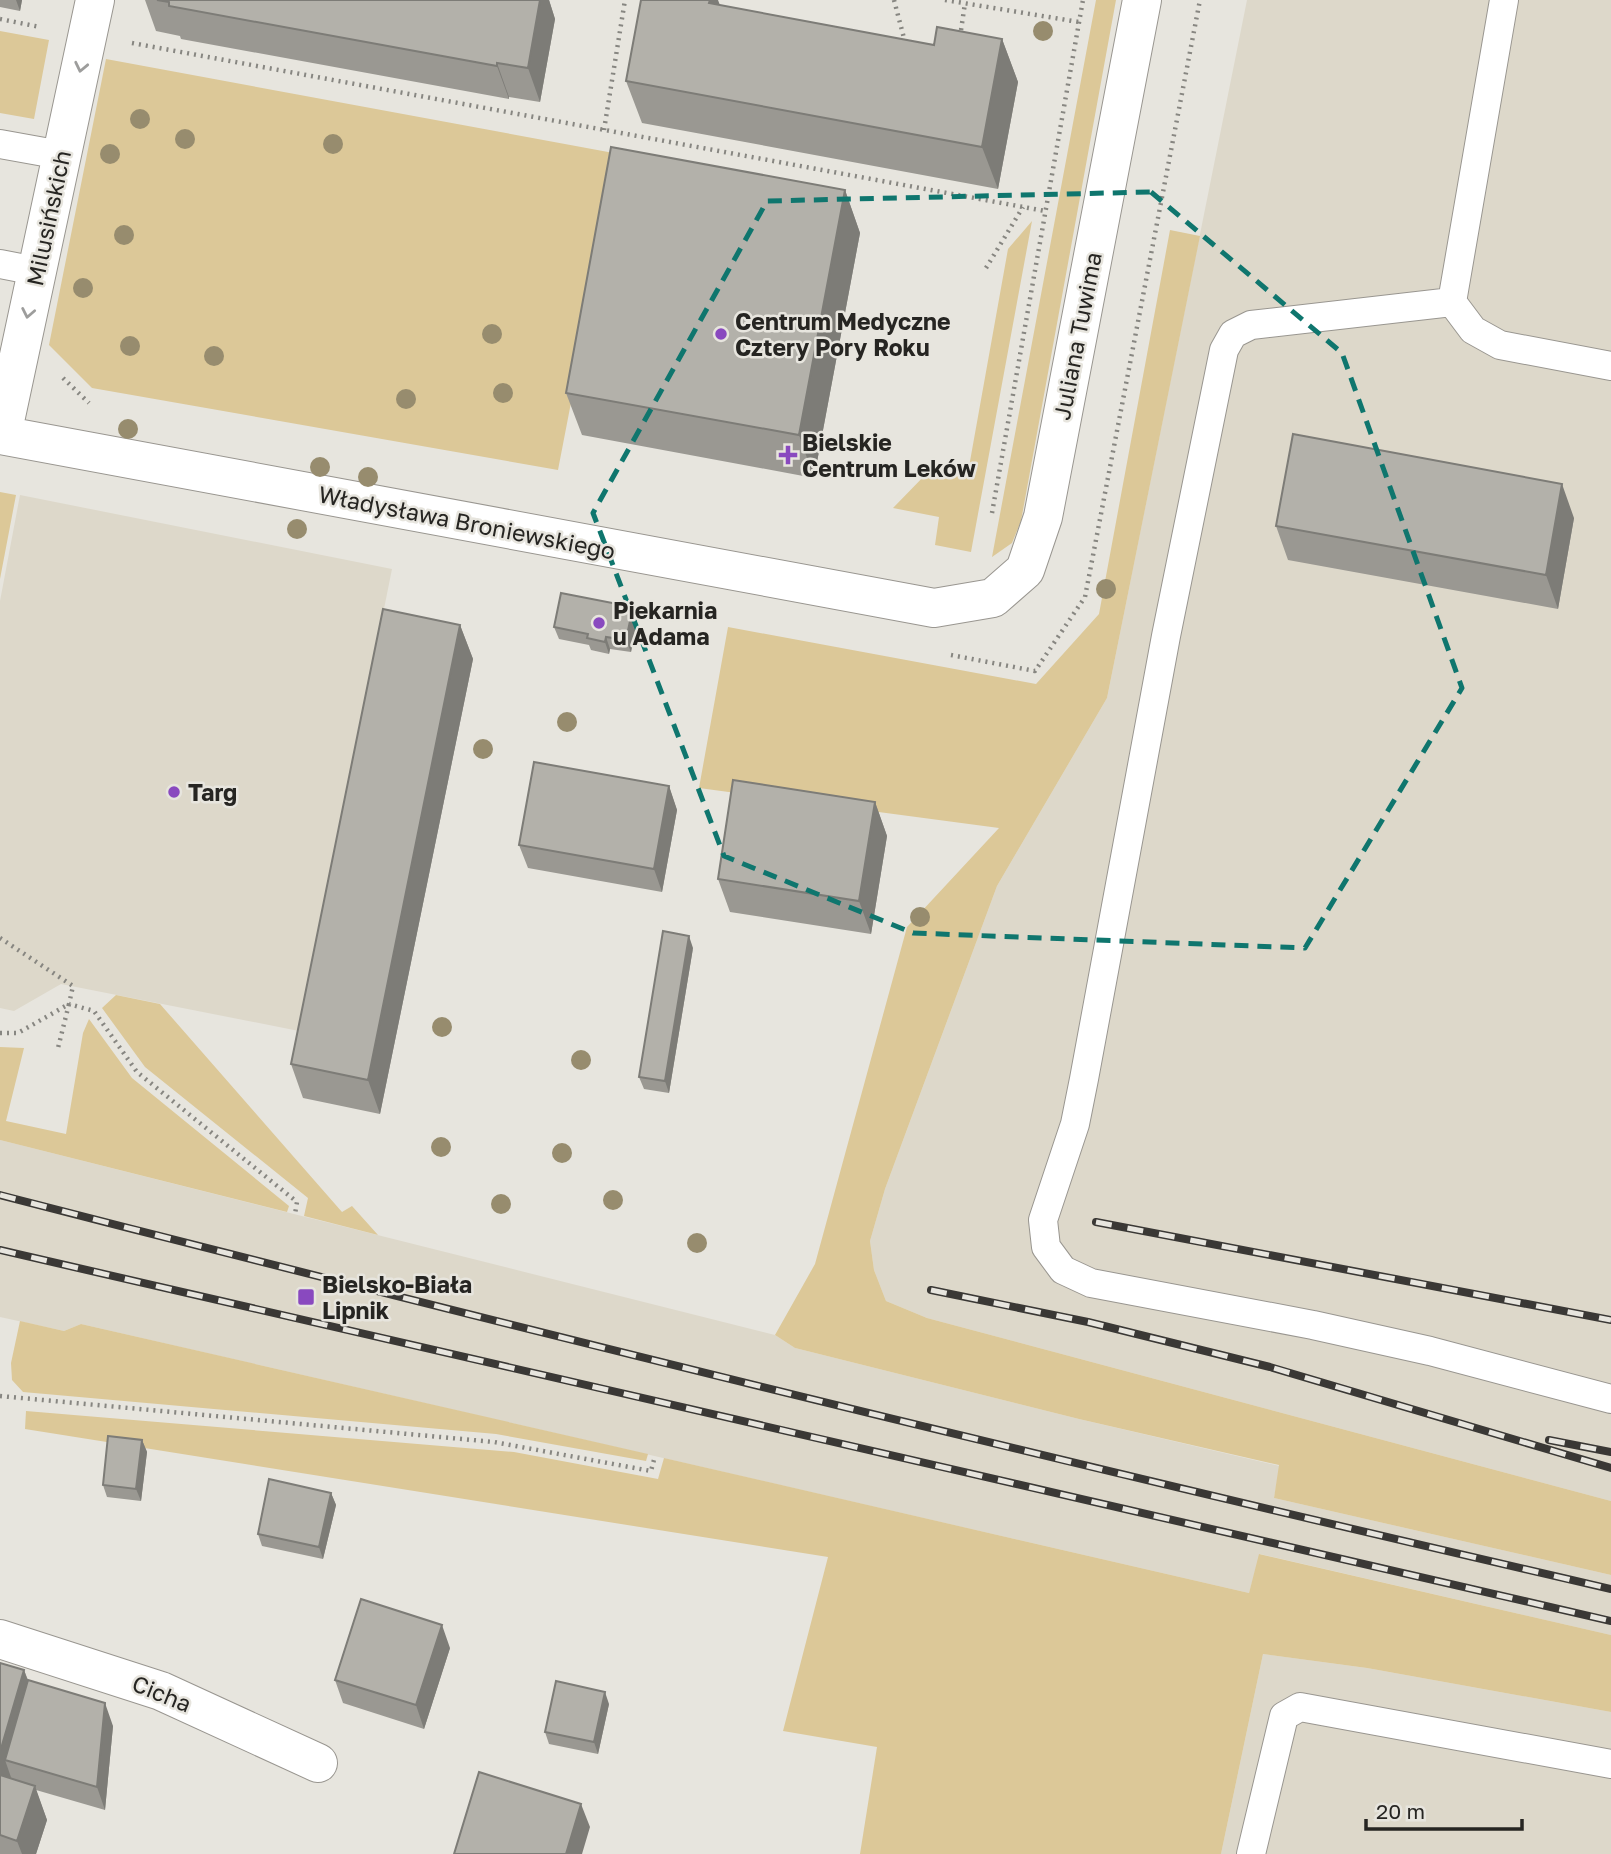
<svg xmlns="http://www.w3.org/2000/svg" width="1611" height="1854" font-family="'Golos Text',sans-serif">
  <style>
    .built { fill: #ddd8ca }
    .green { fill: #dcc898 }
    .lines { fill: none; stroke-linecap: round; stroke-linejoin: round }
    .lane-casing { stroke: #999690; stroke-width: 30 }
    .street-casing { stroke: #999690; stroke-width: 40 }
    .path { stroke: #878681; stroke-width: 4.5; stroke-dasharray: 2 5; stroke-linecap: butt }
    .lane { stroke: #fff; stroke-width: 28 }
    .street { stroke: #fff; stroke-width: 38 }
    .rail-casing { stroke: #3a3835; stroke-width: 8 }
    .rail { stroke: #e7e5de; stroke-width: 5; stroke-dasharray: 16; stroke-linecap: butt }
    .tree { fill: #978c6e }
    .wall { fill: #9a9892 }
    .shaded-wall { fill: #7d7c77 }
    .building { fill: #b3b1aa; stroke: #7d7c77; stroke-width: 2 }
    .oneway { stroke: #9d9d9c }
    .marked { fill: none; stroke: #0f766e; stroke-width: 5; stroke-dasharray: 14 9; stroke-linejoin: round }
    .poi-dot { fill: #8949bf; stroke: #e7e5de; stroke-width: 2.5 }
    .labels { text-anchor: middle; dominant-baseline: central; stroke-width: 5; stroke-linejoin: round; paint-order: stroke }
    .street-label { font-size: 23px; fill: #262522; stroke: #e7e5de }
    .poi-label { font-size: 23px; font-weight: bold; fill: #262522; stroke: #e7e5de; text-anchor: start }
  </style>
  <rect width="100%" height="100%" fill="#e7e5de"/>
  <!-- built -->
  <path class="built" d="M1247,0H1611V1501L927,1318L886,1301L874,1270L870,1241L885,1189L997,886L1107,698Z
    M20,495L392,569L299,1031L61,984L14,1011L0,1008V601Z
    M0,1140L775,1335L795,1348L1079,1419L1280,1466L1274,1498L1611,1575V1635L1260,1554L1249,1593L81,1324L64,1331L0,1317Z
    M1263,1654L1367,1668L1611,1712V1854H1221Z"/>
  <!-- green -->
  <path class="green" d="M1096,0H1116L1021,521L1012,543L992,557Z
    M0,31L49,40L34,119L0,113Z
    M106,59L619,154L558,470L92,388L49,345Z
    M1032,221L971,552L935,545L939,517L893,508L929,471L967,478L1008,249Z
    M1170,230L1200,236L1107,698L997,886L885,1189L870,1241L874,1270L886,1301L927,1318L1611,1501V1575L1274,1498L1279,1465L1079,1419L795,1348L775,1335L815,1264L907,927L999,828L699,788L728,627L1036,684L1099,614Z
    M0,492L16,495L0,579Z
    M116,995L160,1004L342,1212L352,1206L378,1235L304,1216L308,1198L145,1067L102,1008Z
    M89,1019L132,1078L289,1206L287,1212L0,1140V1047L24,1048L6,1121L66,1134L83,1033Z
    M20,1321L64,1331L81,1324L648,1454L646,1461L496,1434L23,1392L12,1380L11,1363Z
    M26,1411L514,1452L658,1479L664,1458L1249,1593L1259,1554L1611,1635V1712L1367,1668L1263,1654L1221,1854H860L877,1747L783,1731L828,1557L25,1429Z"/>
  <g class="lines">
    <!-- lane casing -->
    <g class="lane-casing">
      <path id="lane" d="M0,144L61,155
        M0,264L36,271
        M1452,302L1504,0
        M1611,366L1500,345L1473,330L1452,302L1251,325L1233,334L1224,350L1166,636L1084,1079L1075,1124L1043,1220L1046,1247L1063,1270L1091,1283L1313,1325L1430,1351L1611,1399
        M1251,1854L1284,1716L1300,1707L1611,1764"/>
    </g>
    <!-- street casing -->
    <g class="street-casing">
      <path id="street" d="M0,435L934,608L993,598L1025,570L1043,517L1142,0
        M2,435L95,0
        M0,1639L161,1691L318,1763"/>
    </g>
    <!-- path -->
    <path class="path" d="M894,0L905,42
      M945,0L1079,22
      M0,19L40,27
      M960,37L965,3
      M132,43L1045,211
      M604,130L625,0
      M986,268L1023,207
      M63,378L89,403
      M992,513L1083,0
      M951,655L1035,671L1085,597L1200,0
      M0,938L73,986L69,1004L94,1011L137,1072L297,1202L295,1214
      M0,1033H18L69,1004L58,1048
      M0,1396L494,1442L651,1471L655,1456"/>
    <!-- lane -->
    <use href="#lane" class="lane"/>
    <!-- street -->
    <use href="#street" class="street"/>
    <!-- rail casing -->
    <g class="rail-casing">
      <path id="rail" d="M0,1195C536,1333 1072,1465 1611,1589
        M1096,1222L1611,1320
        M0,1250L1611,1621
        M931,1290L1088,1322L1270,1367L1611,1468
        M1549,1440L1611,1452"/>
    </g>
    <!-- rail -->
    <use href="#rail" class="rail"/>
  </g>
  <!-- trees -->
  <g class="tree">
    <circle cx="1043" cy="31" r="10"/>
    <circle cx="140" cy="119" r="10"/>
    <circle cx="185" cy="139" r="10"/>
    <circle cx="333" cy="144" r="10"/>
    <circle cx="110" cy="154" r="10"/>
    <circle cx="124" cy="235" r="10"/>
    <circle cx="83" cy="288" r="10"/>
    <circle cx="492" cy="334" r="10"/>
    <circle cx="130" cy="346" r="10"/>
    <circle cx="214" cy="356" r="10"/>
    <circle cx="503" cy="393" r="10"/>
    <circle cx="406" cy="399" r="10"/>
    <circle cx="128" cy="429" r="10"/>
    <circle cx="320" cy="467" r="10"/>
    <circle cx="368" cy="477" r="10"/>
    <circle cx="297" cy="529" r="10"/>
    <circle cx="1106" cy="589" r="10"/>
    <circle cx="567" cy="722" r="10"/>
    <circle cx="483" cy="749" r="10"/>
    <circle cx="920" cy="917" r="10"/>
    <circle cx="442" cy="1027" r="10"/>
    <circle cx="581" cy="1060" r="10"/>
    <circle cx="441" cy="1147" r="10"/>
    <circle cx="562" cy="1153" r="10"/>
    <circle cx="613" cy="1200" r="10"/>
    <circle cx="501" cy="1204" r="10"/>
    <circle cx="697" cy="1243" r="10"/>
  </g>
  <!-- wall -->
  <path class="wall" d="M0,0H22L20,11L0,7Z
    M145,0H549L555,19L540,102L509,97V99L181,39L180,36L156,31Z
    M720,5L934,45L1002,39L1018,82L998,189L642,123L626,81Z
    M845,190L860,233L814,478L582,435L566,393Z
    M1574,518L1558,609L1288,560L1276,526Z
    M637,619L631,652L610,649L609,654L591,650L589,645L559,639L554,627Z
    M460,625L473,659L380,1114L303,1098L291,1064Z
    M669,786L677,810L662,892L528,868L519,845Z
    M875,802L887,836L871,934L730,912L718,879Z
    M693,948L669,1093L644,1089L639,1077Z
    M142,1440L147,1452L141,1501L107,1497L103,1485Z
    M331,1493L336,1505L323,1559L262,1546L258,1534Z
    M450,1648L424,1729L343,1703L335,1680Z
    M0,1663L24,1670L28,1680L113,1726L105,1810L36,1790L47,1820L36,1854H0Z
    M609,1704L598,1754L549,1744L545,1732Z"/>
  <!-- shaded-wall -->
  <path class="shaded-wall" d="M16,0H22L20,11Z
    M540,0H549L555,19L540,102L528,68Z
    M710,0H718L728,27L709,3Z
    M1002,39L1018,82L998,189L982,147Z
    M497,63L509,97V99L497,66Z
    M845,190L860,233L814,478L799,435Z
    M1562,484L1574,518L1558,609L1546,575Z
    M633,607L637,619L631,652L626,640Z
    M460,625L473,659L380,1114L368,1080Z
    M606,637L610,649L609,654L605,642Z
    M669,786L677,810L662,892L654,869Z
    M875,802L887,836L871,934L859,901Z
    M689,936L693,948L669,1093L665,1081Z
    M142,1440L147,1452L141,1501L136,1489Z
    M331,1493L336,1505L323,1559L319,1547Z
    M442,1625L450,1648L424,1729L416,1705Z
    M24,1670L36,1704L5,1760L13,1783L0,1790V1752Z
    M605,1692L609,1704L598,1754L594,1742Z
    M105,1703L113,1726L105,1810L97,1787Z
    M35,1786L47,1820L36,1854H22L17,1841Z
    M581,1804L590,1827L582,1854H566Z"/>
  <!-- building -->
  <path class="building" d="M157,0H540L528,68L497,63V66L169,6V2Z
    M641,0H710L709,3L934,45L937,27L1002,39L982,147L626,81Z
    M611,147L845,190L799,435L566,393Z
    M1293,434L1562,484L1546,575L1276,526Z
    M561,593L633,607L626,640L606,637L605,642L587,638L588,634L554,627Z
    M383,609L460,625L368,1080L291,1064Z
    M534,762L669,786L654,869L519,845Z
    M733,780L875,802L859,901L718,879Z
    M663,931L689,936L665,1081L639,1077Z
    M108,1436L142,1440L136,1489L103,1485Z
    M269,1479L331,1493L319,1547L258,1534Z
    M361,1599L442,1625L416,1705L335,1680Z
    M0,1663L24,1670L0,1752Z
    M28,1680L105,1703L97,1787L5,1760Z
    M556,1681L605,1692L594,1742L545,1732Z
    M479,1772L581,1804L566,1854H454Z
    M0,1775L35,1786L17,1841L0,1835Z"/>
  <!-- one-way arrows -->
  <defs><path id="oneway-chevron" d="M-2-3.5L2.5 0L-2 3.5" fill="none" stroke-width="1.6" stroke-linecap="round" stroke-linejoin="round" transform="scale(1.75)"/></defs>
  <g class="oneway">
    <use href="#oneway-chevron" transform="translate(81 67) rotate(102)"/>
    <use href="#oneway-chevron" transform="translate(28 313) rotate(101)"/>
  </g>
  <!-- marked area -->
  <path class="marked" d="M1151,192L1342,353L1462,688L1305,948L913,933L724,856L593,513L767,201Z"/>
  <!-- markers -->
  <g class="poi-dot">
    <circle cx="721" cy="334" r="7"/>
    <path d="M784.5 444.5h7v7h7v7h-7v7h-7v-7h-7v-7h7z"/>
    <circle cx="599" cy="623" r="7"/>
    <circle cx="174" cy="792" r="7"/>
    <rect x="297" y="1288" width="18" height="18" rx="3.5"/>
  </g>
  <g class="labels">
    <!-- street labels -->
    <g class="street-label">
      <text transform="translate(48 218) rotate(-78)">Milusińskich</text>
      <text transform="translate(1077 336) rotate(-79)">Juliana Tuwima</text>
      <text transform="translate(467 522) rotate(11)">Władysława Broniewskiego</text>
      <text transform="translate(162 1693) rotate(22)">Cicha</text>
    </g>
    <!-- poi labels -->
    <g class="poi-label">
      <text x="735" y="321">Centrum Medyczne<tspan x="735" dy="26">Cztery Pory Roku</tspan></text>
      <text x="802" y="442">Bielskie<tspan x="802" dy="26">Centrum Leków</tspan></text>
      <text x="613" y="610">Piekarnia<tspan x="613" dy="26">u Adama</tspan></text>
      <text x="188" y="792">Targ</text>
      <text x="322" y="1284">Bielsko-Biała<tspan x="322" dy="26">Lipnik</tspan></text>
    </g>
  </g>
  <!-- scale -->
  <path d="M1366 1819v10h156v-10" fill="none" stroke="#262522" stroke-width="3.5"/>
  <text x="1376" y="1819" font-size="21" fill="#262522" stroke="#e7e5de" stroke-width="5" paint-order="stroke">20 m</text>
</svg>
